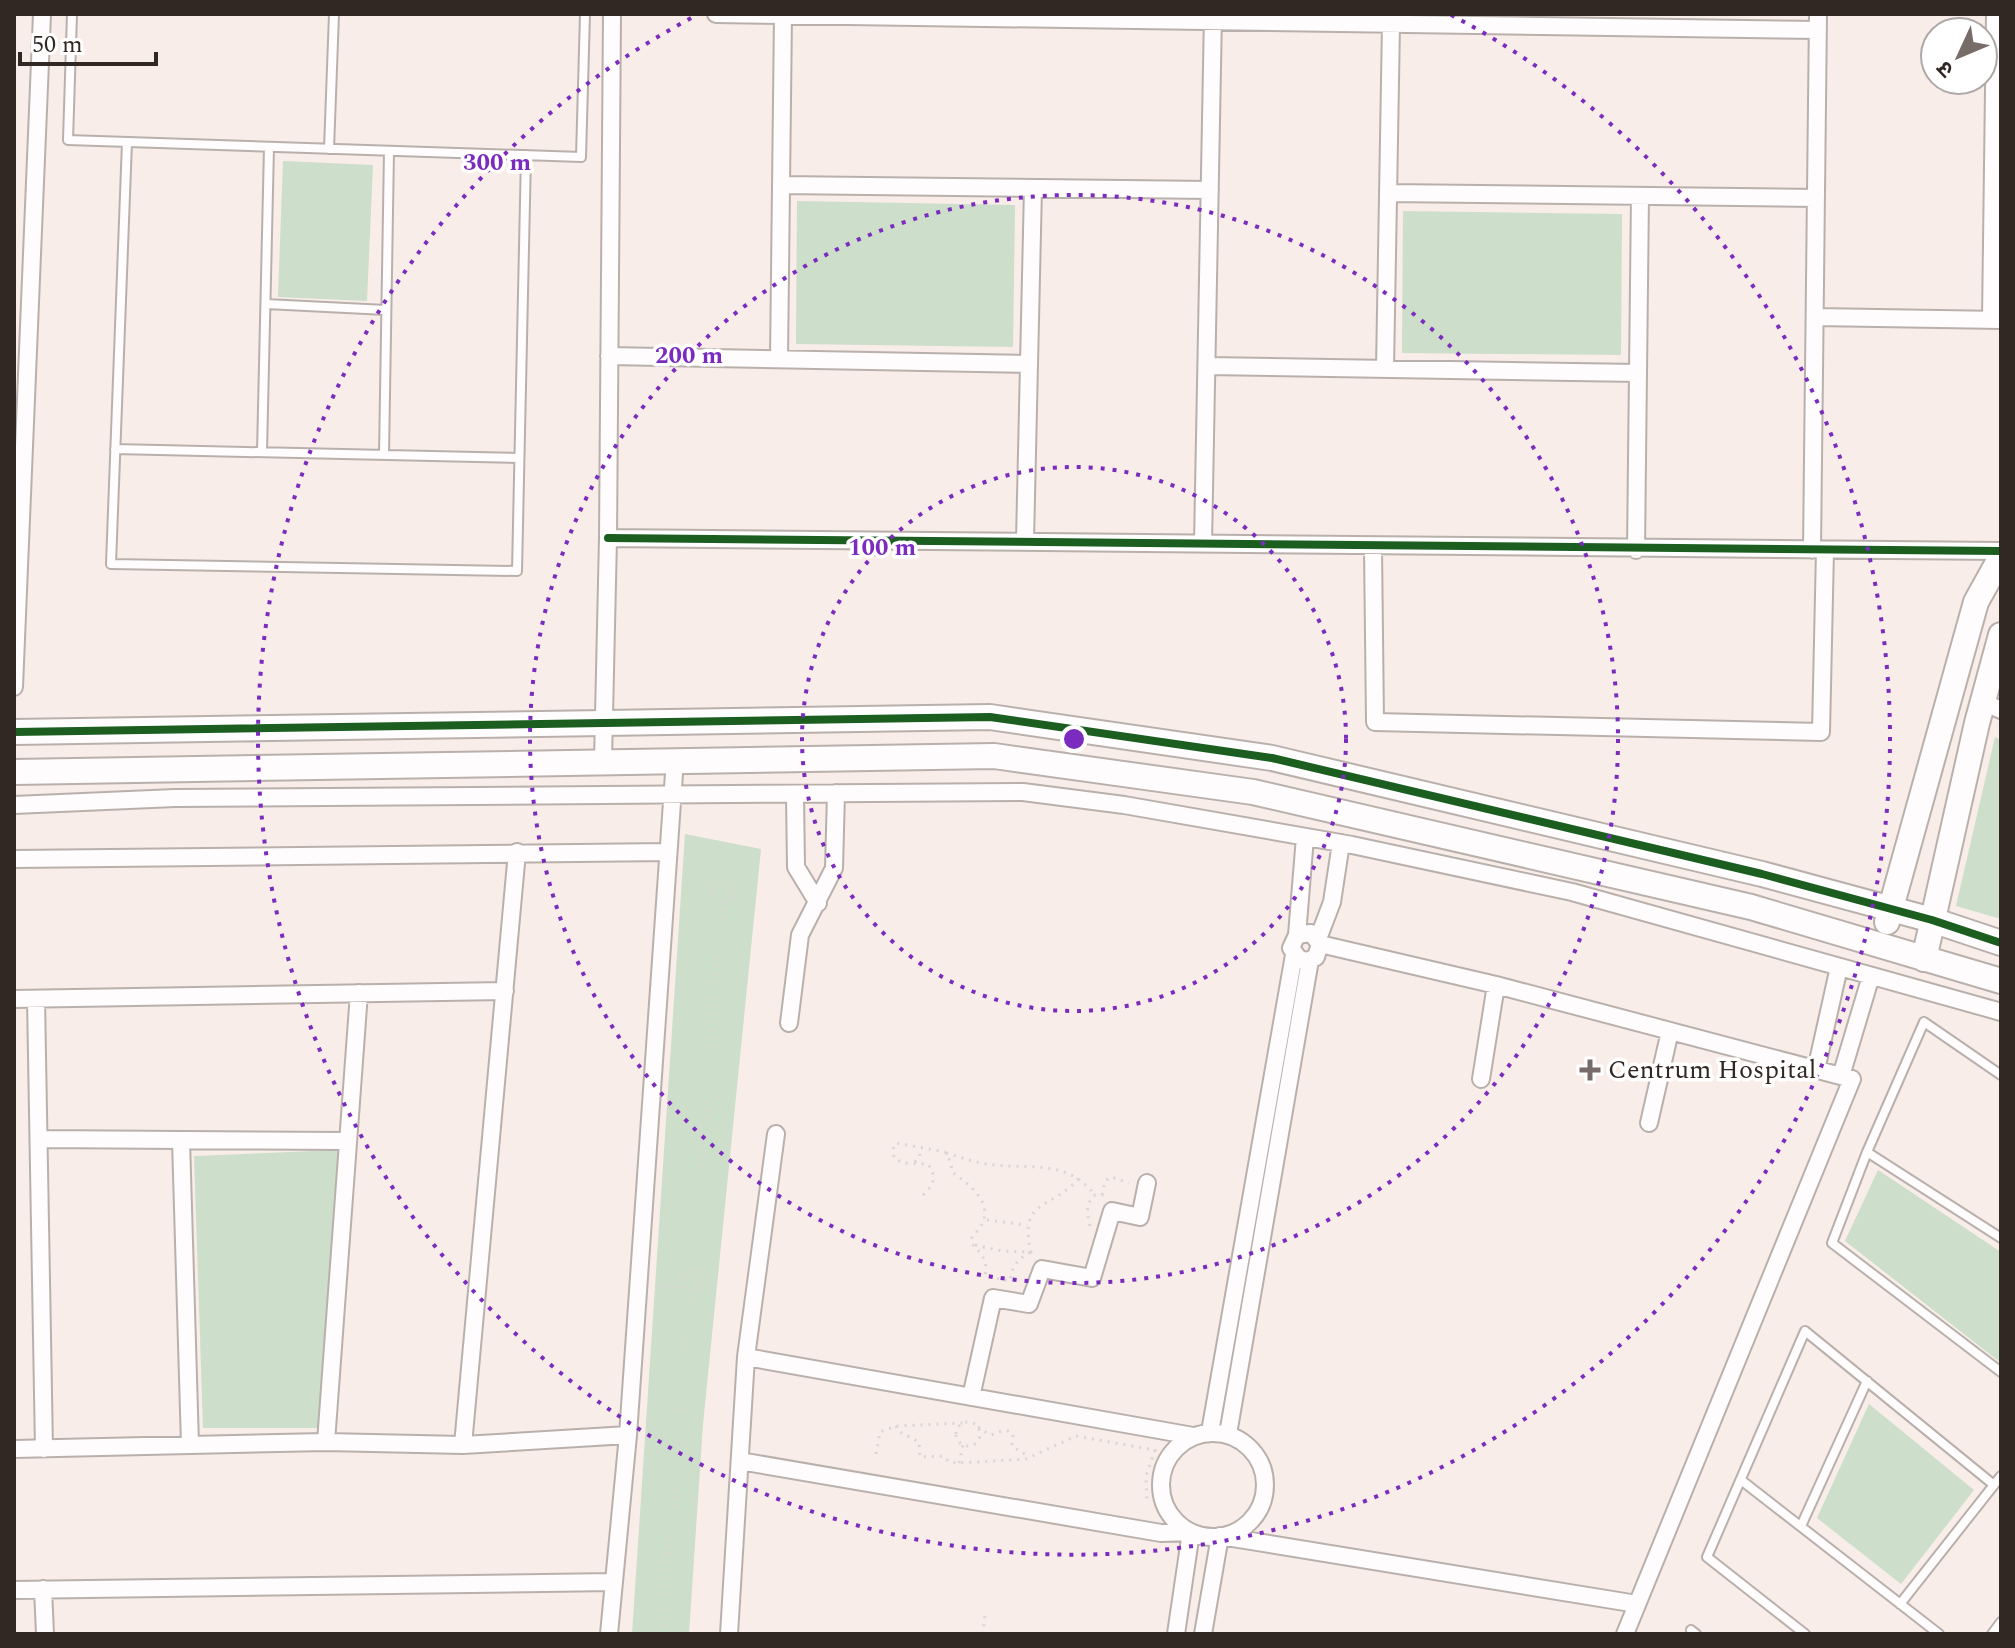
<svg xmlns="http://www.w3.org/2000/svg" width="2015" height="1648" font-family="Spectral,'Noto Sans Devanagari',serif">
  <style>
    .green { fill: #cddeca }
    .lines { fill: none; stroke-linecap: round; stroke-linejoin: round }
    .lane-casing { stroke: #b9b0ac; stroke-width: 12 }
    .street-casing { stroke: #b9b0ac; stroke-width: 20 }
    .secondary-casing { stroke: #b9b0ac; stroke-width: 28 }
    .path { stroke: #d9d6d4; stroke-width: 3; stroke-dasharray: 2 6; stroke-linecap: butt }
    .lane { stroke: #fefcfc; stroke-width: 8 }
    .street { stroke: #fefcfc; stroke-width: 16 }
    .secondary { stroke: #fefcfc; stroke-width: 24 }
    .cycleway-casing { stroke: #fff; stroke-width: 13 }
    .cycleway { stroke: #1b5e20; stroke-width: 8 }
    .ring { fill: none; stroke: #7b2cbf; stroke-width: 4; stroke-dasharray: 4 8 }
    .poi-dot { fill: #776c68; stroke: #fff; stroke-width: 3 }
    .labels { text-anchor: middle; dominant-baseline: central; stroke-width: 7; stroke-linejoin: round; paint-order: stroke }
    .poi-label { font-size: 26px; fill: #312723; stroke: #fff; text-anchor: start }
    .centre { fill: #7b2cbf; stroke: #fff; stroke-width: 4 }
    .ring-label { font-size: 24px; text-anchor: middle; font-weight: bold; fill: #7b2cbf; stroke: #fff; stroke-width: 7; stroke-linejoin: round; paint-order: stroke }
  </style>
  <rect width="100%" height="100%" fill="#f8ede8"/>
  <!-- green -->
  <path class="green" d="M283,161L373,165L367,301L278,297Z
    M797,201L1015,205L1013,347L796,344Z
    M1403,211L1622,214L1621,355L1402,353Z
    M1995,737L2001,740V919L1956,906Z
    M685,834L761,849L703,1424L689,1634H632Z
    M338,1150L319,1428H203L194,1156Z
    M1878,1170L2001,1252V1363L1845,1241Z
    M1869,1404L1974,1490L1901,1584L1817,1518Z"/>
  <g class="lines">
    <!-- lane casing -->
    <g class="lane-casing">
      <path id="lane" d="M72,14L68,140L581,157L585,14
        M127,142L111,564L517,571L526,155
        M329,149L334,14
        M266,304L386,310
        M115,449L519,458
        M262,452L269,147
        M384,455L389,151
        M2001,1075L1924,1022L1867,1152L1832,1243L2001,1372
        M1867,1152L2001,1238
        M1741,1480L1939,1634
        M1801,1526L1867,1381
        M1900,1604L2001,1476
        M1691,1630L1696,1634
        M1805,1634L1707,1557L1805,1331L1994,1485
        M1992,1634L2001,1622"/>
    </g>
    <!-- street casing -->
    <g class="street-casing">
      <path id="street" d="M716,14L1818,30
        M781,185L1210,190
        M1388,193L1816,198
        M1815,317L2001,320
        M1991,320L1995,14
        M609,356L1029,364
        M779,359L783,15
        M1207,366L1638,373
        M1385,369L1391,24
        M608,538L2001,551
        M1025,541L1033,188
        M1203,544L1213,14
        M1373,547L1375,722L1821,732L1825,550
        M1636,550L1640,196
        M1812,550L1818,14
        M14,687L42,14
        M1983,702L2001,710
        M603,760L608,538L612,14
        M795,795L796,867L818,903
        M14,805L175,798L1023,792L1124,805L1352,845L1572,892L2001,1012
        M14,859L668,852
        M1297,935L1305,837
        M1318,939L1332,902L1341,843
        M1320,944L1316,957L1308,961L1299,959L1291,948L1297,935L1311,933L1320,944L1496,985L1852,1079L1625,1634
        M14,999L505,991
        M36,999L44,1449
        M789,1023L800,935L834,868L836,793
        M1816,1070L1839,967
        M1841,1076L1871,976
        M1481,1079L1496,985
        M1649,1123L1670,1031
        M39,1139L348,1141
        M181,1140L190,1445
        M746,1357L1193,1436
        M971,1397L993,1298L1029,1304L1042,1269L1092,1278L1112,1211L1140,1217L1147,1183
        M1210,1432L1294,955
        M1161 1485a52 52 0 1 1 104 0a52 52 0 1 1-104 0Z
        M1228,1434L1310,960
        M326,1442L359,993
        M463,1445L517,852
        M14,1449L326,1442L463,1445L628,1435
        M740,1461L1161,1533L1191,1532L1176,1634
        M43,1589L45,1634
        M14,1590L614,1582
        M609,1634L628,1435L675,759
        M729,1634L746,1357L776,1134
        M1203,1634L1220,1536L1637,1604"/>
    </g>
    <!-- secondary casing -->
    <g class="secondary-casing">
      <path id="secondary" d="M14,732L990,717L1272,758L1762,874L1932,920L2001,943
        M14,772L994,756L1253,792L1751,907L2001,981
        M1887,922L1976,602L2001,557
        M1924,959L1977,723L2001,635"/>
    </g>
    <!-- path -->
    <path class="path" d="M712 890a11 11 0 1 1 22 0a11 11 0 1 1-22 0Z
      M946,1153C963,1158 979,1164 996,1165C1035,1169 1067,1160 1095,1195
      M915,1162L920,1156L919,1148
      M923,1195C934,1185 937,1177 928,1164L903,1163L894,1158L893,1149L896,1143L945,1152L951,1163L952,1172C977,1190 1000,1210 972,1237V1244C982,1254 988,1261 985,1276L1010,1281C1012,1265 1018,1259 1031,1252H1036
      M1102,1195L1105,1181L1111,1177L1129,1183
      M987,1220L1027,1225
      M1090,1226C1087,1213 1085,1204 1095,1195H1105
      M975,1245L1002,1251L1031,1252C1018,1198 1051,1211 1079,1178
      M682 1281a10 10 0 1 1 20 0a10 10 0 1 1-20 0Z
      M693,1271L723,901
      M656,1286L684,1288
      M956 1434a12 12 0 1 1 24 0a12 12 0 1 1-24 0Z
      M896,1426L898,1431L919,1442L920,1457L943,1456L949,1462L959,1463L1026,1459L1076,1436L1155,1450L1146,1476L1147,1504
      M978,1427L990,1435C1000,1434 1003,1426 1013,1434L1012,1446L1029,1457
      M876,1454L880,1432L896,1426L963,1423
      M959,1463L963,1445
      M663,1634L690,1292
      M983,1634L985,1615"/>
    <!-- lane -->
    <use href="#lane" class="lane"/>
    <!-- street -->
    <use href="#street" class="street"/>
    <!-- secondary -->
    <use href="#secondary" class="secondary"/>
    <!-- cycleway casing -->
    <g class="cycleway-casing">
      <path id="cycleway" d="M608,538L2001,551
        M14,732L990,717L1272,758L1762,874L1932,920L2001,943"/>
    </g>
    <!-- cycleway -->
    <use href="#cycleway" class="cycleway"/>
  </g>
  <!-- distance rings -->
  <g class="ring">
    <circle cx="1074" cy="739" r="272"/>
    <circle cx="1074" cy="739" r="544"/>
    <path d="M1451 15A816 816 0 1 1 697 15"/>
  </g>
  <!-- markers -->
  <path class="poi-dot" d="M1586 1058h8v8h8v8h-8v8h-8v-8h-8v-8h8z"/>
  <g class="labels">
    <!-- poi labels -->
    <g class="poi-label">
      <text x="1608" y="1070">Centrum Hospital</text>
    </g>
  </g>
  <circle cx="1074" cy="739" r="12" class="centre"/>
  <g class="ring-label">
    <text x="497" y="170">300 m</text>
    <text x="689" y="363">200 m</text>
    <text x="882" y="555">100 m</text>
  </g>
  <!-- border -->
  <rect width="2015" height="1648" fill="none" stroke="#312723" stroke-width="32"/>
  <!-- north arrow -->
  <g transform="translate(1959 56) rotate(226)"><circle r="38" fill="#ffffff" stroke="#ada9a7" stroke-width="2"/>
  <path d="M0-6L14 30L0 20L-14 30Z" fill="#776c68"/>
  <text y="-12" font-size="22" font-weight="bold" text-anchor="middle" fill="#312723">उ</text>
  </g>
  <!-- scale -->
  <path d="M20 52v12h136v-12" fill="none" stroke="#312723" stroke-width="4"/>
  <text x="32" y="52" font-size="24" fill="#312723" stroke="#ffffff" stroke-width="6" paint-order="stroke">50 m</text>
</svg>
